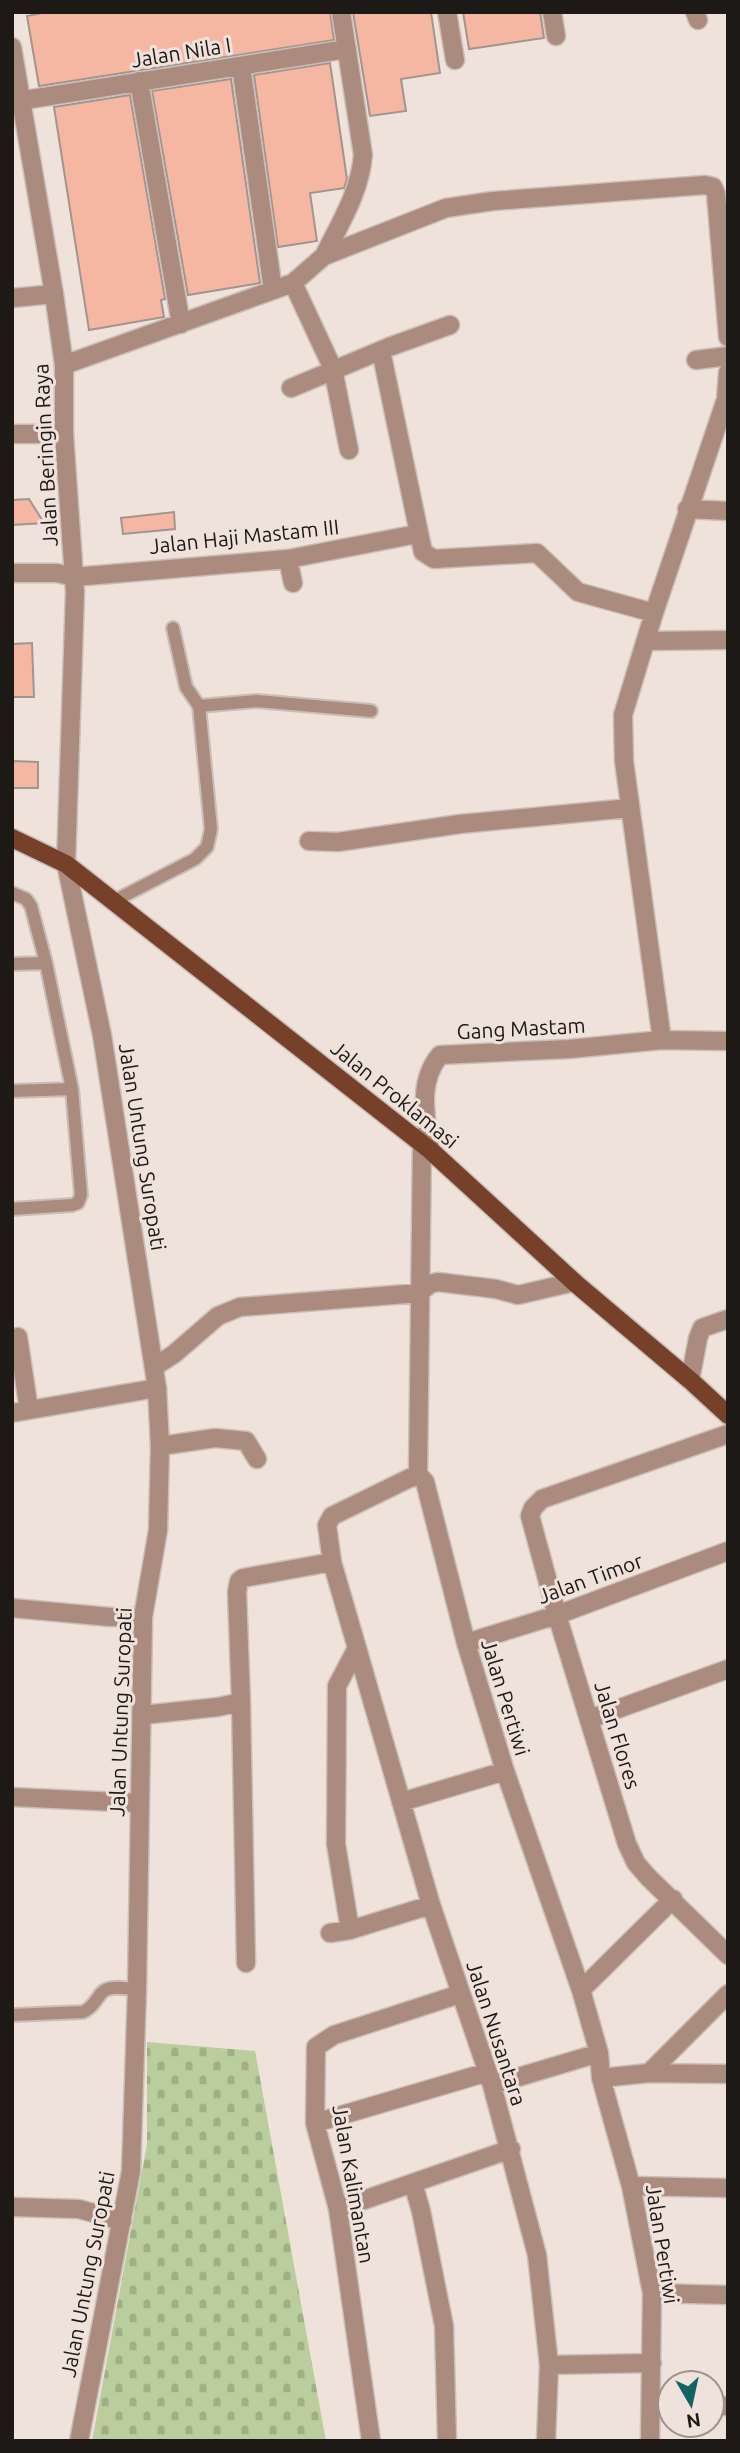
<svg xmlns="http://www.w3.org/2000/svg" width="740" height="2453" font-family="Ubuntu,sans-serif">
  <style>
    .cemetery { fill: url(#cemetery-stones) }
    .building { fill: #f5b7a2; stroke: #a29591; stroke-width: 2 }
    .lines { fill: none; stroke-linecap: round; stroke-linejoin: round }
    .service-casing { stroke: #c9beb8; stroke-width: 16 }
    .minor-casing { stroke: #c9beb8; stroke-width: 21 }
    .tertiary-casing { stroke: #c9beb8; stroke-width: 21 }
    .primary-casing { stroke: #c9beb8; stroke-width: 21 }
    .service { stroke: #ab8b7e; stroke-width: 12 }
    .minor { stroke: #ab8b7e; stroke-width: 18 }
    .tertiary { stroke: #ab8b7e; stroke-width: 18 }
    .primary { stroke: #764029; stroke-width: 18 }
    .labels { text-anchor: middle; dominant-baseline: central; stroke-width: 6; stroke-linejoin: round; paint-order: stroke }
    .street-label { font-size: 21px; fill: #1d1916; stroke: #efe2db }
  </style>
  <defs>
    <pattern id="cemetery-stones" width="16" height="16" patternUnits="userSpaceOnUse" patternTransform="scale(1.75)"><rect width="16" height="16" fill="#b9cd9d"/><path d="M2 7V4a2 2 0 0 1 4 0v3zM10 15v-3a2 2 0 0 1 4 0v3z" fill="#9faf86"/></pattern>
  </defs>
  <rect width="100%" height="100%" fill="#efe2db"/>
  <!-- cemetery -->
  <path class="cemetery" d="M147,2042L255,2051L326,2441H92L147,2144Z"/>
  <!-- building -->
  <path class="building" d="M47,12H330L334,40L39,86L27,16Z
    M353,12H431L440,73L401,79L406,111L370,116Z
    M463,12H540L544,38L469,49Z
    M330,63L347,179L344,188L310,193L317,241L278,247L254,75Z
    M231,79L260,283L188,295L152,91Z
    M130,95L165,299L161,300L164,317L89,330L54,107Z
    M29,499L44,523L12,525V500Z
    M174,512L175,529L123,534L121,518Z
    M32,643L34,697H12V644Z
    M12,761L38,762V788H12Z"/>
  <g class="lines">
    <!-- service casing -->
    <g class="service-casing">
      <path id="service" d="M199,706L257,701L371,711
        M12,893L26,899L31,906L46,963
        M114,901L195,859L207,847L211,829L199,706L186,687L173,628
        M12,964L46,963L72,1089
        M12,1091L72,1089L81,1195L78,1203L72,1205L12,1209
        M12,2015L83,2012C97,2006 98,1991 108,1989C116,1986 128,1989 137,1989"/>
    </g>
    <!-- minor casing -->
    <g class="minor-casing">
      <path id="minor" d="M447,12L455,60
        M552,12L556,36
        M695,12L698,20
        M241,66L273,290
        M139,81L181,324
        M12,102L347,49
        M324,256C340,223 360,192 363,155L341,12
        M293,283L333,369L349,450
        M12,298L54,294
        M381,351L423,552L434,559L537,553L578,592L654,613
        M696,360L728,356
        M64,365L293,283L324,256L446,208L493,201L705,185L713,187L716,194L728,337
        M291,388L389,347L450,325
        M12,434H64
        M687,509L728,511
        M288,559L293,583
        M12,573H57L74,577L288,559L417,534
        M646,641L728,640
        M309,841L338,842L460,824L630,808
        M662,1040L624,761L623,715L654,613L726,399L728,372
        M430,1150C426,1116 417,1083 440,1055L569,1049L662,1040L728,1041
        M18,1337L29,1410
        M154,1367L174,1354L218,1316L240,1307L419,1293L430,1284L438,1282L496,1289L518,1295L574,1282
        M690,1380L698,1338L702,1328L728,1319
        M12,1413L157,1388
        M728,1434L542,1499L533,1508L530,1516L557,1615L627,1844L636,1863L648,1877L728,1955
        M160,1446L215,1438L246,1441L257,1459
        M418,1474L422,1143
        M12,1608L110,1617H143
        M466,1643L557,1615L728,1551
        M357,1648L431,1905L492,2085L537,2255L549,2365L546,2441
        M241,1702L237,1592L239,1581L243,1578L332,1562
        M143,1715L218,1707L241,1702L246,1963
        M590,1719L728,1669
        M12,1797L139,1803
        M401,1802L505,1771
        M350,1930L336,1844L337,1686L357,1648L332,1562L327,1525L332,1516L418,1474L425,1482L466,1643L505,1771L581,1990L599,2053L601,2078L631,2186L652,2293L650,2441
        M330,1933L350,1930L431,1905
        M581,1990L673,1899
        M649,2073L728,1994
        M601,2078L649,2073L728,2074
        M492,2085L599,2053
        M315,2123L488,2072
        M413,2183L421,2211L444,2326L447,2441
        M631,2186L728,2188
        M12,2207L79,2209L122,2221
        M338,2209L511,2149
        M652,2293L728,2295
        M549,2365L652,2363
        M652,2404L670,2405
        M712,2406H728
        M371,2441L338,2209L315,2123L316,2047L334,2035L460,1994"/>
    </g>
    <!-- tertiary casing -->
    <g class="tertiary-casing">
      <path id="tertiary" d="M12,47L54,294L64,365V434L75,592L66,864L102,1035L157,1388L160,1446L158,1530L143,1617L137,1989L131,2171L79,2441"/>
    </g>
    <!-- primary casing -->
    <g class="primary-casing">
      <path id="primary" d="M12,838L66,864L430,1150L574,1282L690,1380L728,1415"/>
    </g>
    <!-- service -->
    <use href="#service" class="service"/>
    <!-- minor -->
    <use href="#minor" class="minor"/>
    <!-- tertiary -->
    <use href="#tertiary" class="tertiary"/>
    <!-- primary -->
    <use href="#primary" class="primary"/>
  </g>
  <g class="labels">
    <!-- street labels -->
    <g class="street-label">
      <text transform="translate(181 52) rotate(-9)">Jalan Nila I</text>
      <text transform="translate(45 455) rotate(-93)">Jalan Beringin Raya</text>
      <text transform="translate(244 536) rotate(-6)">Jalan Haji Mastam III</text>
      <text transform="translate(521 1028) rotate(-3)">Gang Mastam</text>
      <text transform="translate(395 1094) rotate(39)">Jalan Proklamasi</text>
      <text transform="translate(143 1147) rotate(81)">Jalan Untung Suropati</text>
      <text transform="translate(590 1578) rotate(-20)">Jalan Timor</text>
      <text transform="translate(506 1697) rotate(73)">Jalan Pertiwi</text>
      <text transform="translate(120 1712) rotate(-88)">Jalan Untung Suropati</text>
      <text transform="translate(618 1735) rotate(73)">Jalan Flores</text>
      <text transform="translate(497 2033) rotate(72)">Jalan Nusantara</text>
      <text transform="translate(354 2184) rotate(80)">Jalan Kalimantan</text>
      <text transform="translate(663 2244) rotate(81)">Jalan Pertiwi</text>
      <text transform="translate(87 2274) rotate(-79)">Jalan Untung Suropati</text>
    </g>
  </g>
  <!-- border -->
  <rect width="740" height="2453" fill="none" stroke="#1d1916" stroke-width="28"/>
  <!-- north arrow -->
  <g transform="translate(691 2404) rotate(171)"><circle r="33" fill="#efe2db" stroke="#9b928c" stroke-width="2"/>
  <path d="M0-5L12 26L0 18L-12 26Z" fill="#136364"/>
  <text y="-10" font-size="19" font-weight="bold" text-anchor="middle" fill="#1d1916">N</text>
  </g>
</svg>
